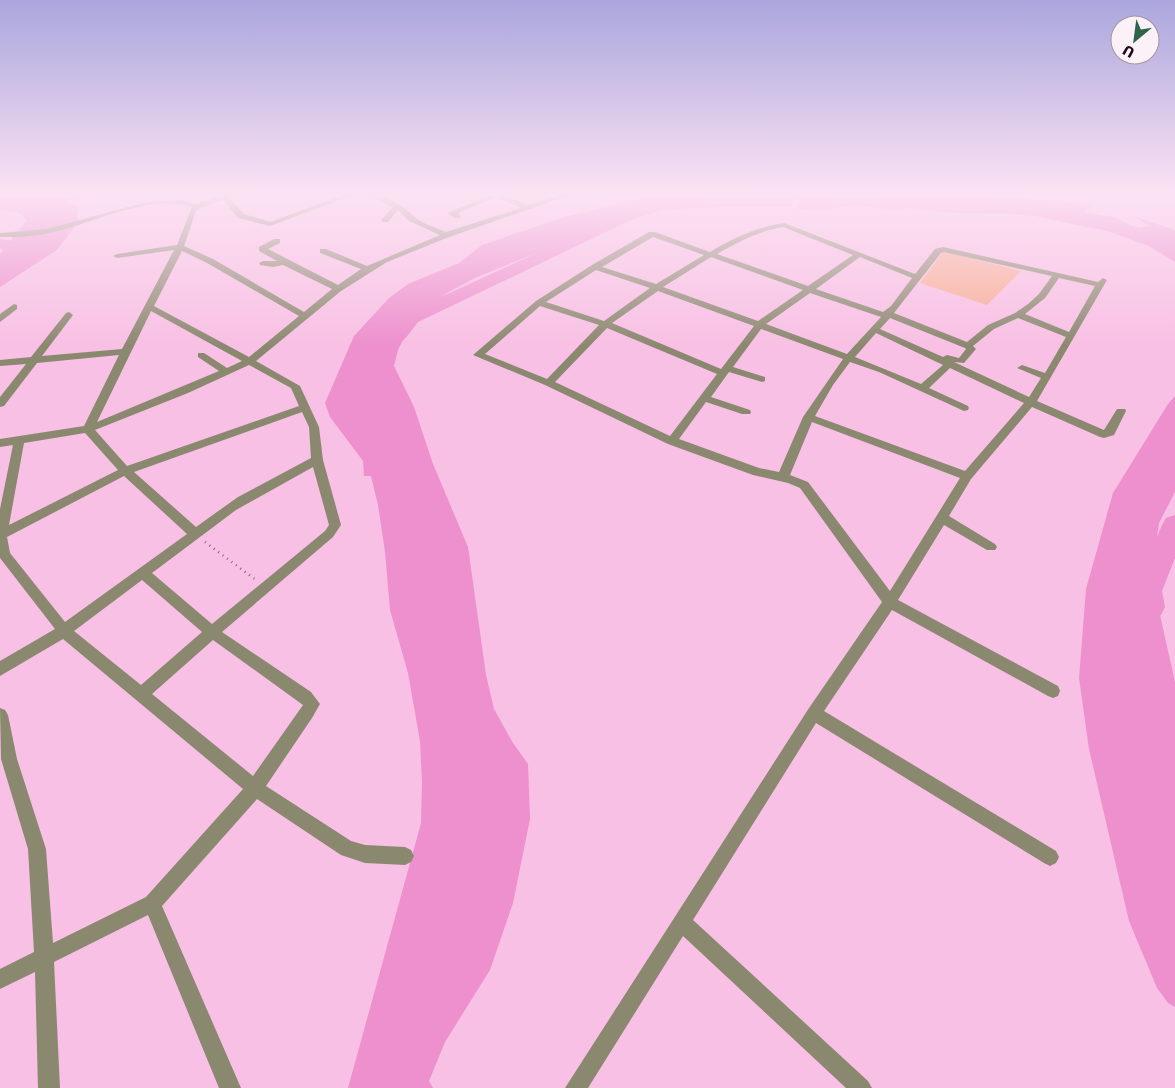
<svg xmlns="http://www.w3.org/2000/svg" width="1175" height="1088" font-family="'DejaVu Sans',sans-serif">
  <style>
    .green { fill: #f7ae94 }
    .water { fill: #ed90cd }
    .lines { fill: none; stroke-linecap: round; stroke-linejoin: round }
    .river { fill: #ed90cd; fill-rule: evenodd }
    .path { stroke: #8d6780; stroke-width: 2.5; stroke-dasharray: 1 4.5; stroke-linecap: butt }
    .minor { fill: #8b8870; fill-rule: evenodd }
  </style>
  <rect width="100%" height="100%" fill="#f8c0e4"/>
  <!-- green -->
  <path class="green" d="M943,252H947L1021,271L987,305L920,283Z"/>
  <!-- water -->
  <path class="water" d="M658,194H960L1060,201L1093,206L1087,209L1084,213L1106,219L1117,225L1126,226L1129,224V226L1141,228L1149,226L1133,216L1175,230V262L1149,246L1107,231L1034,216L1013,214L956,213L909,208L893,210L856,205L821,210L796,209L800,203L797,199H794L792,205L789,207L737,206L662,210L571,239L475,278L447,293L414,317L398,350L394,366L414,407L433,464L468,547L486,675L494,709L513,743L528,764L530,819L513,903L490,970L445,1042L429,1081L433,1088H348L421,823L422,782L420,741L408,673L390,610L385,552L378,505L371,476H364L363,461L330,417L325,403L354,336L389,298L408,284L459,263L482,245L564,217Z
    M37,195L59,198L79,207L77,215L79,221L57,250L0,287V254L27,220L17,212L0,210V196Z
    M1175,396V492L1159,523L1154,558L1156,597L1175,682V1007L1168,1003L1157,988L1129,921L1089,749L1079,678L1086,589L1113,493L1168,404Z"/>
  <g class="lines">
    <!-- river -->
    <path class="river" d="M48,194H95L93,197L88,198L0,207V199Z
      M1072,210L1114,217L1175,247V258L1105,224L1067,218L1064,215L1067,212Z
      M628,211L633,213L636,216L633,219L418,322C408,334 401,350 384,346L381,342L404,314Z
      M0,239C12,241 29,241 36,252L6,276L0,277V264L16,253L0,249Z
      M1175,515V558L1162,591L1165,607L1161,615L1151,619L1141,615L1137,607L1134,591L1162,525L1166,518Z"/>
    <!-- path -->
    <path class="path" d="M205,542L256,580"/>
    <!-- minor -->
    <path class="minor" d="M227,194H236L229,198L244,214L270,222L347,194H356L270,226L238,218L223,200L200,208L196,211L184,246L213,259L304,312L332,289L283,265L273,267L260,265L259,263L263,261H277L259,251V247L274,239H280V243L268,249L338,285L361,269L320,253V249H326L367,266L440,235L409,221L398,210L388,222H382L381,220L393,207L367,194C385,194 402,205 415,217C422,224 437,228 446,232L521,208L496,197L458,213L461,216L460,218H454L448,213L492,194H501L528,205L564,194H573L449,237L387,262L341,291L256,361L300,386L319,427L323,460L341,525L333,537L222,632L311,692L320,704L312,718L266,786L351,841L365,845L405,847L411,850L414,856L411,862L405,865L365,863L341,855L257,799L162,906L241,1088H219L148,915L54,962L60,1088H38L35,972L0,989V969L34,952L28,849L1,759L0,708L5,710L8,715L17,759L46,849L53,943L146,897L243,789L63,639L0,676V661L55,629L0,558V509L13,445L0,447V439L84,426L119,355L37,363L4,406L0,407V397L26,364L0,366V360L31,357L66,313L69,312L73,315L42,356L122,349L174,250L117,258L113,256L117,254L177,245L192,207C145,194 95,223 50,233C33,237 17,237 0,237V233L47,229L146,202L182,200L197,204ZM182,251L207,263L299,316L249,357L154,306ZM151,311L242,361L227,368L204,353H198V357L219,371L97,422ZM249,365L291,388L299,406L127,466L95,430L188,393ZM302,412L309,427L311,458L238,497L196,527L134,472ZM85,433L118,470L9,525L24,443ZM313,467L329,525L325,531L212,624L152,573L236,510ZM124,476L187,534L65,622L10,553L7,537ZM142,580L202,632L141,685L74,631ZM213,640L303,705L253,776L152,694Z
      M784,223L915,274L935,249L943,247L1098,282L1103,278L1107,280L1037,401L1104,430L1117,409H1125L1126,411L1114,435L1104,438L1100,437L1032,407L971,479L949,516L995,544L997,547L995,550H987L944,525L898,600L1058,686L1060,691L1058,696L1053,698L1048,696L892,610L824,711L1056,851L1059,857L1056,863L1050,866L1044,863L816,723L693,920L868,1081L872,1088H846L683,936L588,1088H565L809,708L882,602L800,488L788,483L753,475L668,444L545,385L473,355L536,301L592,265L649,232H655L710,252C733,238 757,227 784,223ZM783,227L853,255L808,286L717,254C738,242 759,231 783,227ZM653,237L704,255L656,284L602,267ZM944,252L1052,276L1039,294L1028,304L1015,313L988,325L967,342L894,313L941,253ZM711,257L803,290L758,321L663,287ZM860,257L912,278L891,306L883,312L816,289ZM596,270L650,288L604,321L546,302ZM1059,278L1095,286L1069,332L1025,314L1045,298ZM658,291L754,326L721,369L612,323ZM810,293L881,317L847,354L766,324ZM540,306L599,325L547,379L485,354ZM890,318L965,348L966,349L959,358L947,355L943,357L880,329ZM1018,318L1066,337L1045,373L1022,365L1017,368L1041,378L1029,397L954,362L964,363L976,349L973,346L994,329ZM607,328L717,374L670,436L555,382ZM761,329L843,359L803,417L779,472L759,468L679,439L706,402L742,414H750L751,412L750,410L711,397L729,372L762,382L765,381V377L733,367ZM876,333L943,365L921,384L855,357ZM850,362L879,372L964,411L968,410L969,408L968,406L929,388L950,368L1024,403L965,471L815,416L833,385ZM812,422L960,478L890,591L808,482L790,475Z
      M14,304L17,305V309L0,322V314Z"/>
  </g>
  <!-- sky -->
  <linearGradient id="sky" x2="0" y2="1"><stop stop-color="#aaa6dd"/><stop offset="0.56" stop-color="#fce3f3"/><stop offset="1" stop-color="#fce3f3" stop-opacity="0"/></linearGradient>
  <rect width="1175" height="346" fill="url(#sky)"/>
  <!-- north arrow -->
  <g transform="translate(1135 40) rotate(209)"><circle r="24" fill="#fdf1f8" stroke="#a4959f"/>
  <path d="M0-4L9 19L0 12L-9 19Z" fill="#2f644b"/>
  <text y="-8" font-size="14" font-weight="bold" text-anchor="middle" fill="#1f0c19">U</text>
  </g>
</svg>
